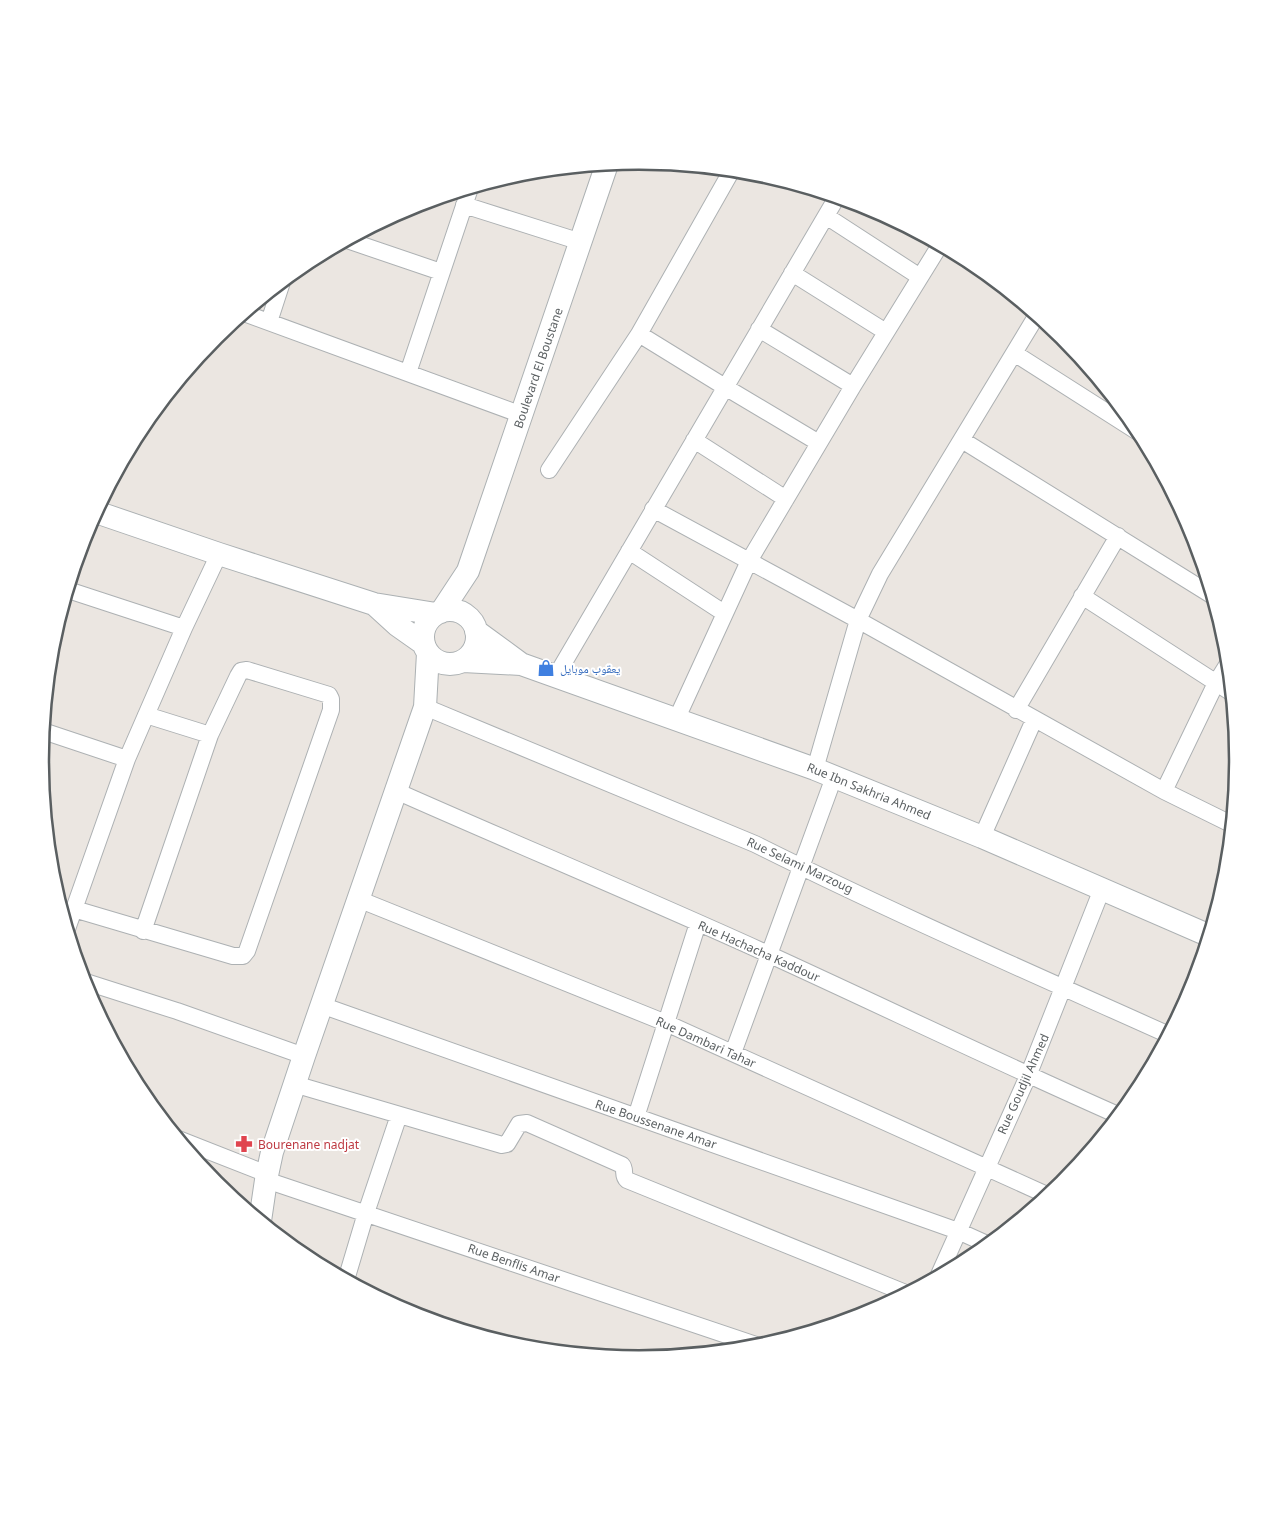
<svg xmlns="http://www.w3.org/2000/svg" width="1279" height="1521" font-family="'Noto Sans','Noto Naskh Arabic',sans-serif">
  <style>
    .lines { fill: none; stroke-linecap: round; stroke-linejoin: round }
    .street-casing { stroke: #adb1b3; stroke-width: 18 }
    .secondary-casing { stroke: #acb1b3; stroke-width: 24 }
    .street { stroke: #fff; stroke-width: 16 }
    .secondary { stroke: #fff; stroke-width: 22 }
    .labels { text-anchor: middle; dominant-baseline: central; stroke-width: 4; stroke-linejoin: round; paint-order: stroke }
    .street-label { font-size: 12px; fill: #5a5f61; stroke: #fff }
    .shop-label { font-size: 12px; fill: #366cbe; stroke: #fff; text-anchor: start }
    .health-label { font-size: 12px; fill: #be3a42; stroke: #fff; text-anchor: start }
    .rim { fill: none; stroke: #5a5f61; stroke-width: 2.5 }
  </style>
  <rect width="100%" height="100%" fill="#ebe6e1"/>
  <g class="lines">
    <!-- street casing -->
    <g class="street-casing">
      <path id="street" d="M464,205L581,242
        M826,216L920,277
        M347,240L441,272
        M792,273L886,332
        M244,313L522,415
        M269,322L282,282
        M759,329L853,386
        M639,334L725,387L819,443
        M1014,353L1141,434
        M408,373L470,188
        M694,440L786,499
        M962,440L1213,596
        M549,470L639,334L732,170
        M653,509L858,620L1164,791L1233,825
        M629,551L724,613
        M68,590L184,628
        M1082,596L1232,693
        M556,676L837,197
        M425,707L755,844C891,912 1031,973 1169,1035
        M1016,710L1118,536
        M677,718L749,561L853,386L940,245
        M43,731L127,759
        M815,769L858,620L880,574L1037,315
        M396,791C520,846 645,898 768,954C886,1008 1002,1064 1120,1116
        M1164,791L1216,683L1229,662
        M982,837L1034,720
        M358,899L666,1023L1049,1196
        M74,909L233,956H243L247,951L331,710V699L329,695L247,670L241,671L238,676L210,735L146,715
        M67,929L127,759L184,628L219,554
        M143,931L210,735
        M83,981L177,1011L304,1056
        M321,1005L958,1231L989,1245
        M733,1053L834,777
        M294,1084L502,1145L507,1144L519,1124L527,1123L622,1165C626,1169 622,1176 627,1180L908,1294
        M636,1117L698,923
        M178,1139L267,1174
        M266,1180L762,1347
        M938,1277L1028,1076L1102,889
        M346,1280L366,1213L399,1115"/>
    </g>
    <!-- secondary casing -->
    <g class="secondary-casing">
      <path id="secondary" d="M96,512L219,554L374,604L436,614
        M374,604L397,625L424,644
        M423 637a27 27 0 1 1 54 0a27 27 0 1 1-54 0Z
        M441,612L468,571L607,164
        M476,631L521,664
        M463,661L521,664L815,769L982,837L1210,936
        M260,1221L266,1180L272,1152L304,1056L425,707L428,653"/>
    </g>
    <!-- street -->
    <use href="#street" class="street"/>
    <!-- secondary -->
    <use href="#secondary" class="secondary"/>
  </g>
  <!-- icons -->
  <defs>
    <g id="shop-bare" transform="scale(1.35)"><path d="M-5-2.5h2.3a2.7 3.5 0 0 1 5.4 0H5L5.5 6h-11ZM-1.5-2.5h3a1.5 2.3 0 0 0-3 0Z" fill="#3f7fe0" stroke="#fff" stroke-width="2.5" paint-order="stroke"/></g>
    <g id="pharmacy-bare" transform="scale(1.35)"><path d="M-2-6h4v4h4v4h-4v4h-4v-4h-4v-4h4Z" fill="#e0444e" stroke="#fff" stroke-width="2.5" paint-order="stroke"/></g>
  </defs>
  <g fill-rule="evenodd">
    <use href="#shop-bare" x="546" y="668"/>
    <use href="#pharmacy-bare" x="244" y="1144"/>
  </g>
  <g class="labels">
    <!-- street labels -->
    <g class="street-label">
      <text transform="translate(538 368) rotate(-71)">Boulevard El Boustane</text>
      <text transform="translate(869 791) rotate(22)">Rue Ibn Sakhria Ahmed</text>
      <text transform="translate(800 865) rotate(25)">Rue Selami Marzoug</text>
      <text transform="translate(759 951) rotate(24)">Rue Hachacha Kaddour</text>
      <text transform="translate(706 1042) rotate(24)">Rue Dambari Tahar</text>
      <text transform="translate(1023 1084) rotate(-66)">Rue Goudjil Ahmed</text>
      <text transform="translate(656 1124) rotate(19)">Rue Boussenane Amar</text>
      <text transform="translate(514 1263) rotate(19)">Rue Benflis Amar</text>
    </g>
    <!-- shop labels -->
    <g class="shop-label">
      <text x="560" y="668">يعقوب موبايل</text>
    </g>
    <!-- health labels -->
    <g class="health-label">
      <text x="258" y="1144">Bourenane nadjat</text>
    </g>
  </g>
  <!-- crop -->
  <path d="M0 0H1279V1521H0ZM49 760a590 590 0 1 1 1180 0a590 590 0 1 1-1180 0Z" fill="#fff" fill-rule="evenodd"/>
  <path class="rim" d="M49 760a590 590 0 1 1 1180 0a590 590 0 1 1-1180 0Z"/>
</svg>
